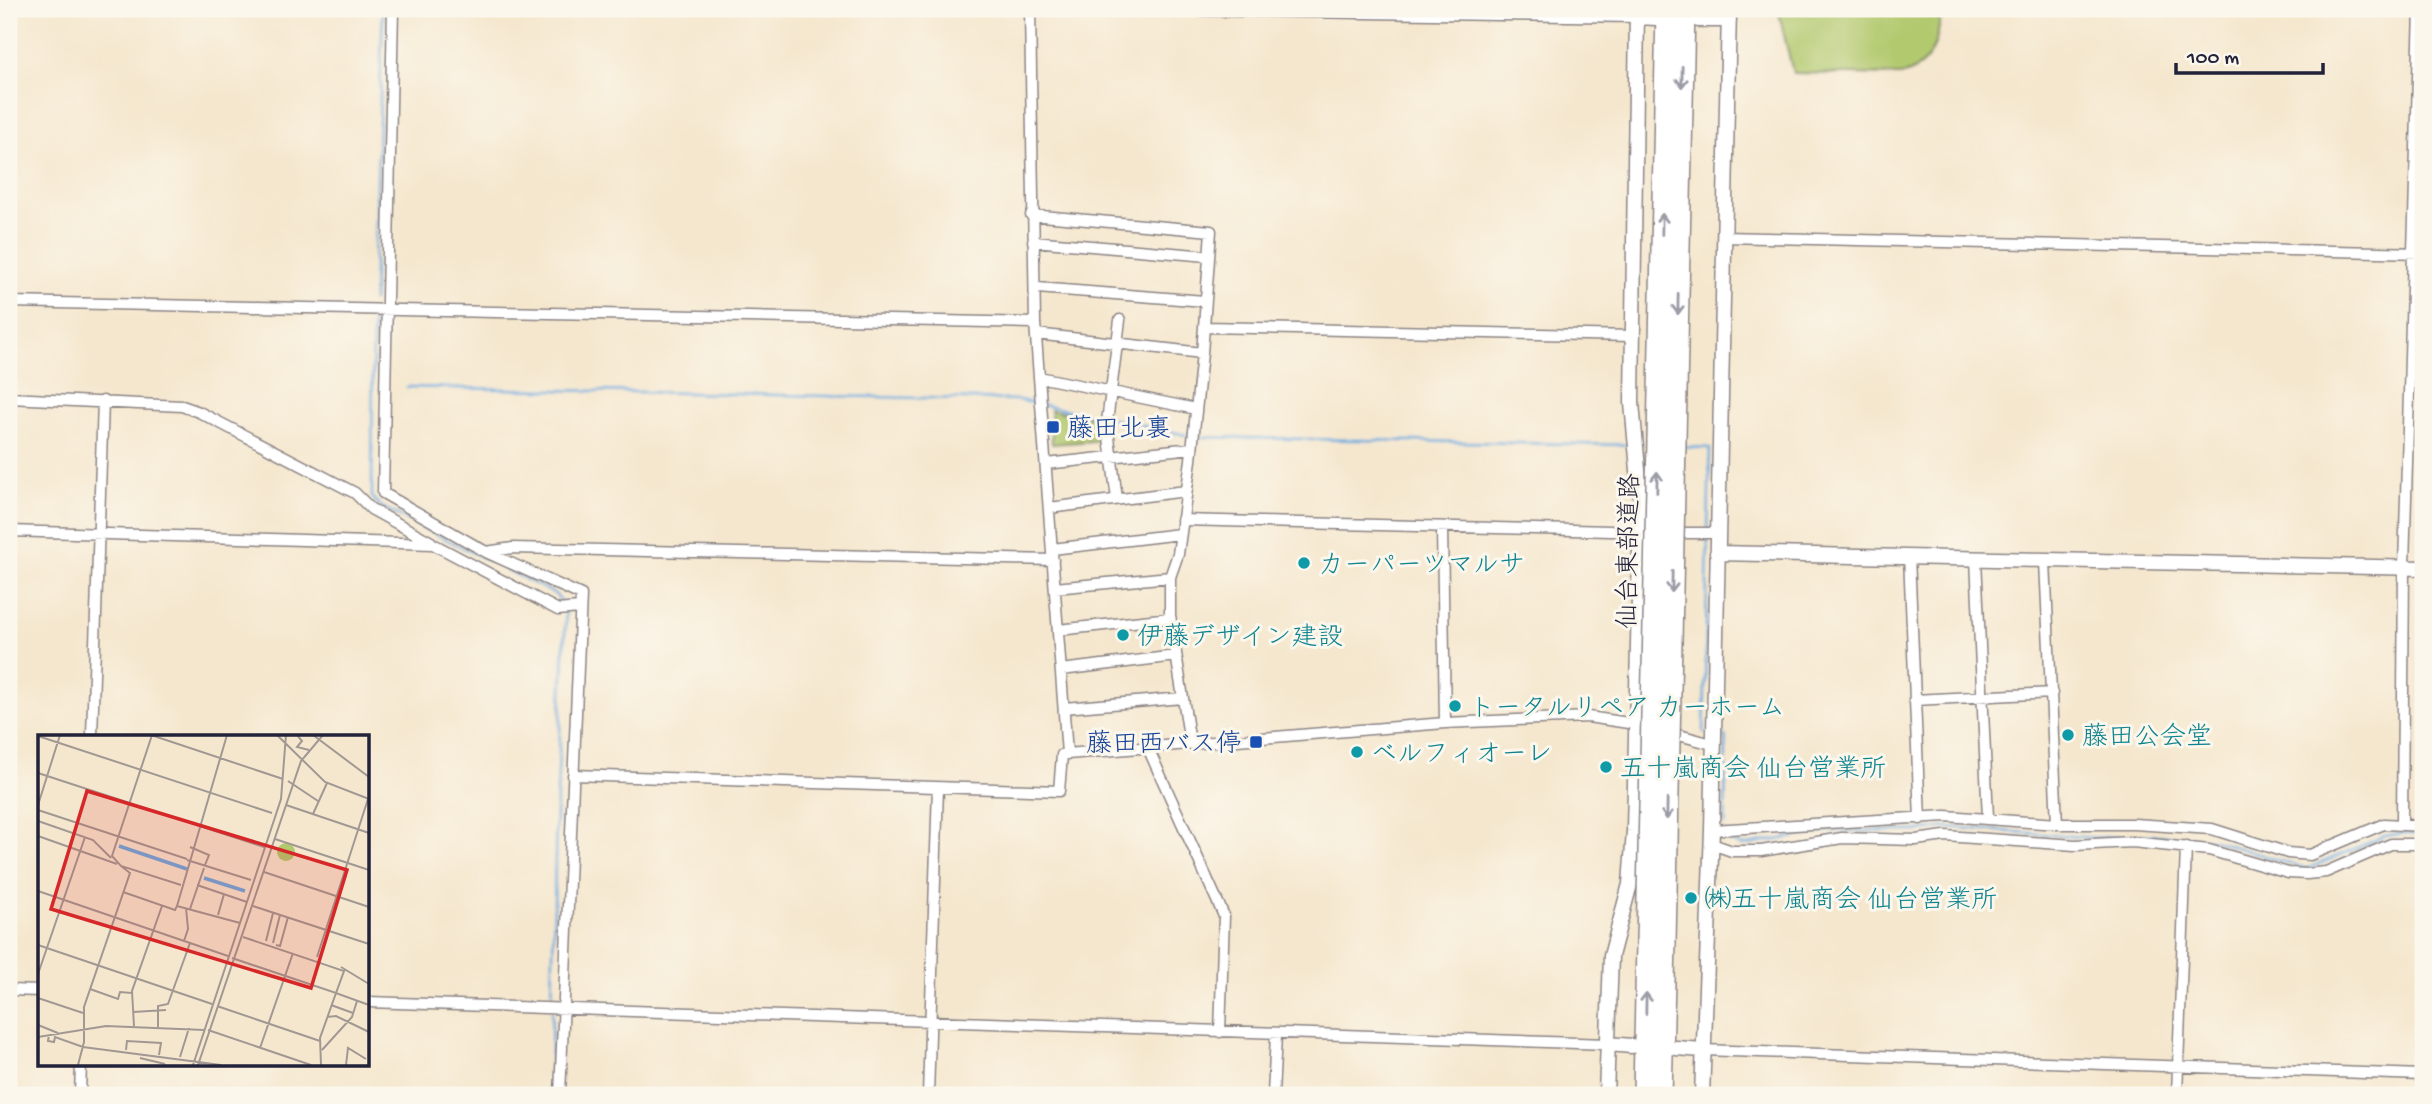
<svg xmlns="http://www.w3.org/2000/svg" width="2432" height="1104" viewBox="0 0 2432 1104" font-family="'Gochi Hand','Klee One',sans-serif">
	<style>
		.green { fill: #b2c96e; stroke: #6a7654; stroke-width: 2 }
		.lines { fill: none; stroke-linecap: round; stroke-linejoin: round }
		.stream { stroke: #6daadf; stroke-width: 2.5 }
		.minor-casing { stroke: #8c8484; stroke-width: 13 }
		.tertiary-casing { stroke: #8c8484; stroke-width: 17 }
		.motorway-casing { stroke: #8c8484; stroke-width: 24 }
		.minor { stroke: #fff; stroke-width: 10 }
		.tertiary { stroke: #fff; stroke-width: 14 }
		.motorway { stroke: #fff; stroke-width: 21 }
		.motorway-bridge-casing { stroke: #8c8484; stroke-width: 24; stroke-linecap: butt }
		.motorway-bridge { stroke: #fff; stroke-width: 21 }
		.oneway { stroke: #9c9ca7 }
		.transit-dot { fill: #1a4fb4; stroke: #fbf7ec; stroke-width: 2.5 }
		.culture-dot { fill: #0f9aa8; stroke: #fbf7ec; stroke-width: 2.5 }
		.labels { text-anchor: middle; stroke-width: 6; stroke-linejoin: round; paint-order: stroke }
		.transit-label { font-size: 26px; fill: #164399; stroke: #fbf7ec; text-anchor: start }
		.street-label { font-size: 26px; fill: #22223b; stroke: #fbf7ec }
		.culture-label { font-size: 26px; fill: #0d838f; stroke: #fbf7ec; text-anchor: start }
		.inset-river { fill: none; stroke: #6daadf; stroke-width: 3.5 }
		.inset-road { fill: none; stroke: #a19893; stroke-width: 2 }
		.view { fill: #d62828; fill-opacity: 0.15; stroke: #d62828; stroke-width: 3.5 }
		.inset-edge { fill: none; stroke: #22223b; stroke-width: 3.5 }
	</style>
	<rect width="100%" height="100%" fill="#fbf7ec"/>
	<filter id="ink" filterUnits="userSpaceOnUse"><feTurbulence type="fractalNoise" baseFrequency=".0143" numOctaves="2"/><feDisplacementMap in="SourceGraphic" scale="14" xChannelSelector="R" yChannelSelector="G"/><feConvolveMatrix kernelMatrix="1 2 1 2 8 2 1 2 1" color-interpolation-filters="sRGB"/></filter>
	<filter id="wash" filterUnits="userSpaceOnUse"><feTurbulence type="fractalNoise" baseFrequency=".00686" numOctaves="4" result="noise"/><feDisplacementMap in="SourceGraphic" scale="28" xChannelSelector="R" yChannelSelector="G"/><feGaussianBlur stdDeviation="1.57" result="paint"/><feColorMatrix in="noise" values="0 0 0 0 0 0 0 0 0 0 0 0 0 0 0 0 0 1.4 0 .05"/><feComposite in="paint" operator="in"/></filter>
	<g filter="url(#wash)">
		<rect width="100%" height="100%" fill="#f5e7ce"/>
		<!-- green -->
		<path class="green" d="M 1778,9 L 1941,9 C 1939,39 1933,67 1901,75 L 1793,73 Z
			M 1051,410 L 1101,419 L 1104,440 L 1052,444 Z"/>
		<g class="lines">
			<!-- stream -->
			<path class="stream" d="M 373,301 L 383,9
				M 373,319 L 372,497 L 380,506 L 555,594 L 566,606
				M 407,387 L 1019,400 L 1037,404
				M 1043,405 L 1105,418
				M 1112,419 L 1191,436
				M 1198,437 L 1632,445
				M 1684,447 L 1710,448 L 1708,531
				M 1704,733 L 1708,537
				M 1719,735 L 1726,736 L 1725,825
				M 1725,831 L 1725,839 L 1742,846 L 1828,831 L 1920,831 L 1947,827 L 2095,838 L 2156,835 L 2213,840 L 2307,869 L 2385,836 L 2403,833 L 2423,836
				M 552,1004 L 556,813 L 566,612
				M 550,1095 L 552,1011"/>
		</g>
	</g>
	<g filter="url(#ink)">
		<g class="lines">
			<!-- minor casing -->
			<g class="minor-casing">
				<path id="minor" d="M 393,9 L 383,493 L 486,552 L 513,548 L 1053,560
					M 1030,9 L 1035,323 L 1067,754 L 1445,723 L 1588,717 L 1642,725
					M 1099,9 L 1637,17
					M 1031,215 L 1211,231 L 1204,327
					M 1723,237 L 2423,253
					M 1033,241 L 1208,256
					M 1037,288 L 1205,301
					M 9,302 L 1035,323
					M 1036,334 L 1202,353 L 1204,327 L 1632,336
					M 1039,377 L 1196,409
					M 9,398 L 182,406 L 199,412 L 355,493 L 371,509 L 431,542
					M 1046,464 L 1192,448
					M 1117,499 L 1107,422 L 1120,320
					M 1049,508 L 1186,491
					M 1182,520 L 1648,532
					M 1442,527 L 1445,723
					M 9,531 L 433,544 L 558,610 L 579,608
					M 1671,533 L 1718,533
					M 1052,549 L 1180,534
					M 486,552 L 581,595 L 560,1095
					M 1909,556 L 1920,819
					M 1976,559 L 1988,818
					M 1055,588 L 1170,577
					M 1058,630 L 1170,618
					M 1061,670 L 1176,656
					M 1914,700 L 2052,693
					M 1064,708 L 1183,698
					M 1668,732 L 1712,744
					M 92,736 L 103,401
					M 1190,743 L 1170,615 L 1170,577 L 1178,554 L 1191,460 L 1202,353
					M 1148,748 L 1224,916 L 1220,1032
					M 573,775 L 1059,791 L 1062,755 L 1067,754
					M 2402,823 L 2404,567 L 2420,9
					M 2057,824 L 2134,824 L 2212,829 L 2288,853 L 2310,855 L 2384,824 L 2423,826
					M 1712,830 L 1946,816 L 2057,824 L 2045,561
					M 1712,844 L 1732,851 L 1761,851 L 1842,838 L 1916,840 L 1945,836 L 2075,845 L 2132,842 L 2209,850 L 2288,873 L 2307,874 L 2326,872 L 2391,844 L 2423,844
					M 9,990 L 40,991
					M 368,1002 L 1608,1044
					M 1703,1050 L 2423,1075
					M 80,1095 L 81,1064
					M 928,1095 L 938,788
					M 1273,1095 L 1276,1035
					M 2177,1095 L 2186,847"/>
			</g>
			<!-- tertiary casing -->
			<g class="tertiary-casing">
				<path id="tertiary" d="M 1637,17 L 1656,18
					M 1698,20 L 1729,20
					M 1717,553 L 2423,568
					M 1608,1044 L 1632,1046
					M 1676,1048 L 1703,1050
					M 1606,1095 L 1611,956 L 1630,884 L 1634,831 L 1641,503 L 1632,403 L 1637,9
					M 1702,1095 L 1712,830 L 1729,9"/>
			</g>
			<!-- motorway casing -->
			<g class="motorway-casing">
				<path id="motorway" d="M 1658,440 L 1667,9
					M 1675,440 L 1684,9
					M 1644,1095 L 1647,943
					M 1661,1095 L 1665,943"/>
			</g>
			<!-- minor -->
			<use href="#minor" class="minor"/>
			<!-- tertiary -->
			<use href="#tertiary" class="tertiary"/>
			<!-- motorway -->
			<use href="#motorway" class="motorway"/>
			<!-- motorway-bridge casing -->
			<g class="motorway-bridge-casing">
				<path id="motorway-bridge" d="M 1647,943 L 1658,440
					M 1665,943 L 1675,440"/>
			</g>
			<!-- motorway-bridge -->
			<use href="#motorway-bridge" class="motorway-bridge"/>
		</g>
		<!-- one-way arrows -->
		<defs><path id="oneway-shaft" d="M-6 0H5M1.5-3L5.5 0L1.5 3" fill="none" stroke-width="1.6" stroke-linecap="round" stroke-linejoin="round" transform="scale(1.75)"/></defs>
		<g class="oneway">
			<use href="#oneway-shaft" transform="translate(1682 77) rotate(91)"/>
			<use href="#oneway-shaft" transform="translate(1662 224) rotate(-89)"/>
			<use href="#oneway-shaft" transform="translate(1678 304) rotate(91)"/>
			<use href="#oneway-shaft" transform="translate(1657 482) rotate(-89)"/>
			<use href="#oneway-shaft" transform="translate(1672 582) rotate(91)"/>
			<use href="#oneway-shaft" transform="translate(1667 809) rotate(91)"/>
			<use href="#oneway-shaft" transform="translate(1646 1003) rotate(-89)"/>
		</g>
	</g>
	<!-- markers -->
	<g class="transit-dot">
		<rect x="1046" y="420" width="14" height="14" rx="3.5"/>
		<rect x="1249" y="735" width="14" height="14" rx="3.5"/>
	</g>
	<g class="culture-dot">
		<circle cx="1304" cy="563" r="7"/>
		<circle cx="1123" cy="635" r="7"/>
		<circle cx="1455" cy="706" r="7"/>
		<circle cx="2068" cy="735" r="7"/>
		<circle cx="1357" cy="752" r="7"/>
		<circle cx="1606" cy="767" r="7"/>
		<circle cx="1691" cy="898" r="7"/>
	</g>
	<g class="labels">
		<!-- transit labels -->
		<g class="transit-label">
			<text x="1067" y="436">藤田北裏</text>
			<text x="1242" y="751" text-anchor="end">藤田西バス停</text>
		</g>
		<!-- street labels -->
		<g class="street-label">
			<text transform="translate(1627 551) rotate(-89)" y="9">仙台東部道路</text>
		</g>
		<!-- culture labels -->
		<g class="culture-label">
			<text x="1318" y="572">カーパーツマルサ</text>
			<text x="1137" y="644">伊藤デザイン建設</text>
			<text x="1469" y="715">トータルリペア カーホーム</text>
			<text x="2082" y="744">藤田公会堂</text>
			<text x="1371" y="761">ベルフィオーレ</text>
			<text x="1620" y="776">五十嵐商会 仙台営業所</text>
			<text x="1705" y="907">㈱五十嵐商会 仙台営業所</text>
		</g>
	</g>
	<!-- overview -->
	<g transform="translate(38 735)">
		<rect width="331" height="331" fill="#f5e7ce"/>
		<path d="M239 117a9 9 0 1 1 18 0a9 9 0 1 1-18 0Z" fill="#b2c96e"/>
		<path class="inset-river" d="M 81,111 L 149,134M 166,143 L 207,156"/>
		<path class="inset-road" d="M 113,0 L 245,44M 114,0 L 74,121 L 83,131 L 143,150M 189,0 L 139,171 L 202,188M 239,0 L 287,47 L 331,64M 259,0 L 264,6 L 259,12 L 271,15M 275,0 L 331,42M 0,1 L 234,78M 0,38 L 226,112M 250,46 L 280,66M 0,70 L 22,0M 248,70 L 331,98M 0,75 L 149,124M 275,79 L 289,48M 0,86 L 55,105 L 73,123M 0,101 L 79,129M 237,104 L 331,135M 152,112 L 171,120 L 167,130M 149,125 L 213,145M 226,137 L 331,172M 159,150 L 209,167M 0,156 L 190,221M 85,157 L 137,175 L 139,171M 215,171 L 331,209M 152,174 L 166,133M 180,180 L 186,159M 146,206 L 150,194 L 148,173M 228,206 L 235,178M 235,208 L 242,180M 0,210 L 174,269M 238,210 L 242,211 L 250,182M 279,222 L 330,64M 194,223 L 298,258 L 306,236 L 205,202M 303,232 L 331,249M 0,239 L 47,102M 52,254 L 80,264 L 82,257 L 94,258M 0,263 L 45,278M 293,270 L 315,278M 179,271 L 282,306M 95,277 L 128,275M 289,282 L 298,281 L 331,297M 0,290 L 20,298M 96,291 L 94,256 L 124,171M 120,292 L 120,271 L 130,269 L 152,208M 170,295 L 273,330M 11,300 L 10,306 L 16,307 L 17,302 L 45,312 L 183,330M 0,302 L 68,291 L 166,295M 222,313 L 255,218M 88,315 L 89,306 L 123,308 L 121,320M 284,315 L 314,282 L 319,266M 142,322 L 151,293M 102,323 L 127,329M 40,330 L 46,307 L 46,272 L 92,138 L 83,131M 155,330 L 243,64 L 248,0M 160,330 L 263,26 L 285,0M 283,330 L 282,303 L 298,258 L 331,270M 308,330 L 310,313 L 328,324"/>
		<path class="view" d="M 49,56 L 309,135 L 273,253 L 13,174 Z"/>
		<rect width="331" height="331" class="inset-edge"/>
	</g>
	<!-- margin -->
	<rect width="2432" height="1104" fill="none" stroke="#fbf7ec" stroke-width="35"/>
	<!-- scale -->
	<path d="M2176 63v10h147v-10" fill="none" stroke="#22223b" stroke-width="3.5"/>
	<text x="2187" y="63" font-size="21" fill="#22223b" stroke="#fbf7ec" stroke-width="5" paint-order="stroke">100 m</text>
</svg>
